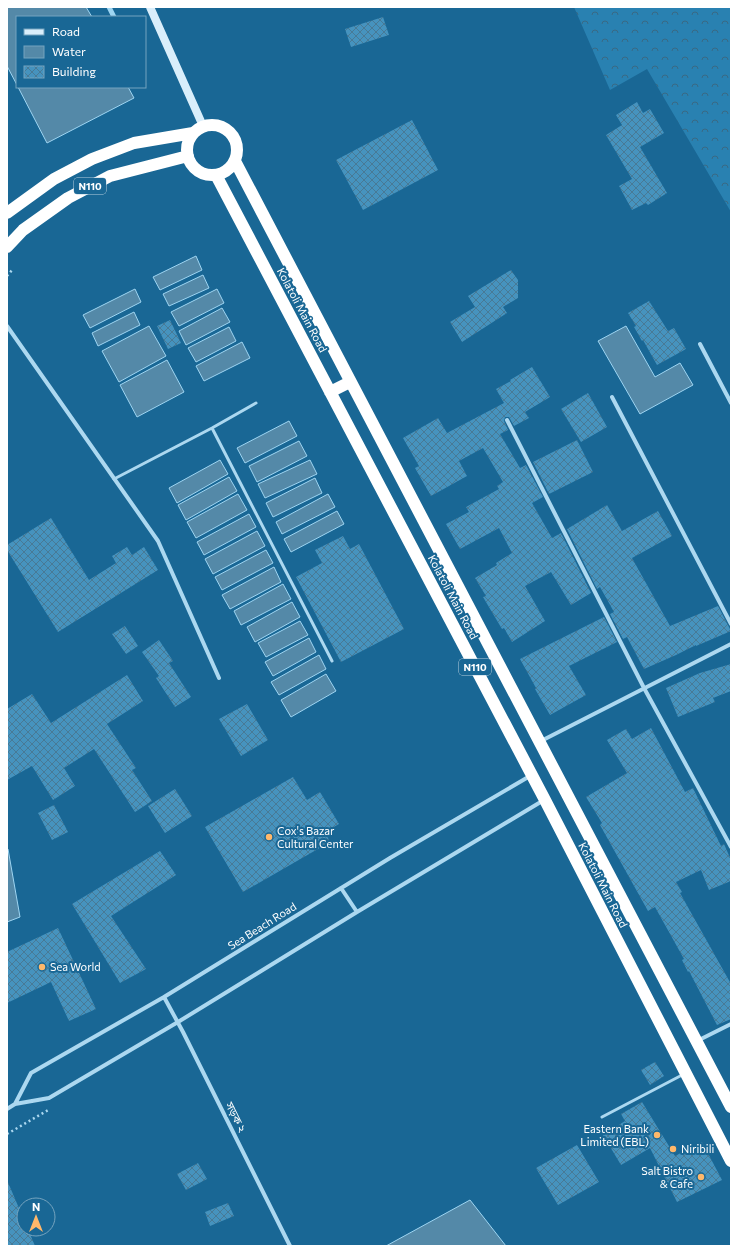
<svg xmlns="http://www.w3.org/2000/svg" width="738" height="1253" viewBox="0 0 738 1253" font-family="Commissioner,'Noto Sans Bengali',sans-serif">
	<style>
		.forest { fill: url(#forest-crowns) }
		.water { fill: #5489a8; stroke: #9ed5f2 }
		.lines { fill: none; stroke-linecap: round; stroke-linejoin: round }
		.stream { stroke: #9ed5f2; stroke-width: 5 }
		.building { fill: url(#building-cross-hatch) }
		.path { stroke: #acd8f0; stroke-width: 2.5; stroke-dasharray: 2 3; stroke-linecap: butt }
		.lane { stroke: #acd8f0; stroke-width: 3 }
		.street { stroke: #acd8f0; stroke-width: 4 }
		.secondary { stroke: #d9eefb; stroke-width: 8 }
		.highway { stroke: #fff; stroke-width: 12 }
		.poi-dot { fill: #ffb86b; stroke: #196795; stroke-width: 1.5 }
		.labels { text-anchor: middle; stroke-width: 4; stroke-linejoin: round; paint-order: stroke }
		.shield { fill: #196795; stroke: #bad1df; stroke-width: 1 }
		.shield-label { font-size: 10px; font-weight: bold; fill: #fff }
		.street-label { font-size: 11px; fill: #fff; stroke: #196795 }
		.poi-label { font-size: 11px; fill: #fff; stroke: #196795; text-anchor: start }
	</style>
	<defs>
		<pattern id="forest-crowns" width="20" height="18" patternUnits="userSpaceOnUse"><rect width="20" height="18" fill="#2981b1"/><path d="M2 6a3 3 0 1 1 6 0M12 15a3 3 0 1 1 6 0" fill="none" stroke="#396984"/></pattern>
		<pattern id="building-cross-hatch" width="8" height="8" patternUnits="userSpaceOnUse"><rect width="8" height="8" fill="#4693be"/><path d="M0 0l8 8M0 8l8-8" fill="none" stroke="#487a96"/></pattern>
	</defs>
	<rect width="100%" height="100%" fill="#196795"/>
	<!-- forest -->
	<path class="forest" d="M 574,7 L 731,7 L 731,212 L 647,69 L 610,90 Z"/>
	<!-- water -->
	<path class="water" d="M 7,7 L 86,7 L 92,17 L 17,17 L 17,85 L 7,66 Z
		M 18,87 L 128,87 L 134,98 L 47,143 Z
		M 196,256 L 202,270 L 160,290 L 153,277 Z
		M 203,275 L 209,288 L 169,306 L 163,294 Z
		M 135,289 L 141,302 L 90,328 L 83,315 Z
		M 217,289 L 224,303 L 179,326 L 171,312 Z
		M 222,308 L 230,322 L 186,345 L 179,331 Z
		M 134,312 L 140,325 L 98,346 L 92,333 Z
		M 149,326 L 166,356 L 119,382 L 102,351 Z
		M 626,326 L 655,377 L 680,363 L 693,385 L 640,414 L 598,341 Z
		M 229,327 L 236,341 L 196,362 L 188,348 Z
		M 242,342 L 250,358 L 204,381 L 196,366 Z
		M 167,360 L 184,392 L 137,417 L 120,385 Z
		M 289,421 L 297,436 L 245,463 L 237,448 Z
		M 299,441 L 307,456 L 257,482 L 249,466 Z
		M 220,460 L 228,474 L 177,503 L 169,488 Z
		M 310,460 L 317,474 L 265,498 L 258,484 Z
		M 229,477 L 237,491 L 186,520 L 178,505 Z
		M 315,478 L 322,493 L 273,517 L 266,503 Z
		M 238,494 L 247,510 L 196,538 L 187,522 Z
		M 328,494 L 335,507 L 282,534 L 276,522 Z
		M 337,511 L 344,524 L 291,552 L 284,539 Z
		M 249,514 L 256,527 L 204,555 L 197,542 Z
		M 257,531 L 265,546 L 213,574 L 205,559 Z
		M 266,550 L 273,563 L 222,590 L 215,577 Z
		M 274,567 L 281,582 L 230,609 L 222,595 Z
		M 283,584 L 291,599 L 241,625 L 234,611 Z
		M 292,602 L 300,617 L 255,642 L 247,627 Z
		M 300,621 L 308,635 L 266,657 L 258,643 Z
		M 309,638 L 316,652 L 273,676 L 265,662 Z
		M 319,655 L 326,669 L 279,695 L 271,682 Z
		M 326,674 L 336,691 L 291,717 L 281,700 Z
		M 8,849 L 20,917 L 7,922 L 7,850 Z
		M 470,1200 L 506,1246 L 386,1246 Z"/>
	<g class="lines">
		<!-- stream -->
		<path class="stream" d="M 109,7 L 114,17"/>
	</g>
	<!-- building -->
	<path class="building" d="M 383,17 L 389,35 L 351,47 L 345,29 Z
		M 637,102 L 643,113 L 650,109 L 664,133 L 640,147 L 667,193 L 648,205 L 646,203 L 632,210 L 619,186 L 632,179 L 606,135 L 622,125 L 616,115 Z
		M 412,120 L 438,170 L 363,210 L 336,160 Z
		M 511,270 L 518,280 L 518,298 L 503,307 L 507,313 L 462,342 L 450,322 L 475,307 L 468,296 Z
		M 649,301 L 668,331 L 674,328 L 686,349 L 657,365 L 643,340 L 642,341 L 634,327 L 636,326 L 628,313 Z
		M 170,320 L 181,343 L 168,349 L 157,326 Z
		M 532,367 L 550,397 L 525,412 L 529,418 L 514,426 L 509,417 L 505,417 L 504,421 L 508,430 L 500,434 L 520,468 L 526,465 L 543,497 L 532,503 L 552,538 L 561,533 L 591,593 L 571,605 L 551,572 L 525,586 L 545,621 L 512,642 L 504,628 L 502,629 L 483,597 L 486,596 L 475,578 L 497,565 L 496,563 L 512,553 L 499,528 L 460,549 L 446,524 L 469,512 L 466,507 L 499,489 L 497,486 L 503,482 L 483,448 L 459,461 L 467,476 L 431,496 L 415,468 L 419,466 L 403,438 L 438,418 L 447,433 L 504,403 L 496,389 L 511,381 L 510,380 Z
		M 588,393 L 607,427 L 581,442 L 561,409 Z
		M 577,440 L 593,472 L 549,494 L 533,462 Z
		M 607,505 L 622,531 L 658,511 L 672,536 L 632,558 L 670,626 L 718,606 L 731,631 L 696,646 L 696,645 L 676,655 L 644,669 L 627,637 L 623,639 L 610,614 L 614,612 L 600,587 L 597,589 L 567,529 Z
		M 51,518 L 89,580 L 116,563 L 112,556 L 127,547 L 132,555 L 144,547 L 158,570 L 58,632 L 7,550 L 7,545 Z
		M 343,536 L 350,549 L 359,544 L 404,629 L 341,662 L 296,577 L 322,563 L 315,550 Z
		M 604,617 L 617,642 L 569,666 L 586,695 L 550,715 L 535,689 L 536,688 L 520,659 Z
		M 125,626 L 138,646 L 126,654 L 112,634 Z
		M 159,640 L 173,661 L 169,663 L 191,697 L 175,707 L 156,678 L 159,676 L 142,652 Z
		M 731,664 L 731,691 L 713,698 L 715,702 L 678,717 L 666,688 L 700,673 Z
		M 127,675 L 143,701 L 107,724 L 136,768 L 132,770 L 152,801 L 135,812 L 94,749 L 64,768 L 75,786 L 53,800 L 32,766 L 7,780 L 7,709 L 32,694 L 51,723 Z
		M 247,704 L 268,740 L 241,756 L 219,719 Z
		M 651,728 L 685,792 L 693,788 L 721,846 L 724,844 L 731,860 L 731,881 L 709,890 L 701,870 L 676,882 L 682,892 L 680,893 L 731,984 L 731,1019 L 717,1025 L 689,971 L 688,972 L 682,960 L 684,959 L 655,907 L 648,911 L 600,825 L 602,823 L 586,797 L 627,773 L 607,740 L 626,729 L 632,739 Z
		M 293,777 L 307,800 L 320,792 L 339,824 L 325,832 L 330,842 L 243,892 L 205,827 Z
		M 175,789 L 192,816 L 165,833 L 148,806 Z
		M 54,805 L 68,832 L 52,840 L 38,813 Z
		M 160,851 L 176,875 L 111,916 L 146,969 L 120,983 L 72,904 Z
		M 58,928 L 96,1009 L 69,1021 L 51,982 L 7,1003 L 7,952 Z
		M 655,1062 L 664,1076 L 650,1085 L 641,1070 Z
		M 642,1102 L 675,1156 L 702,1142 L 722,1180 L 677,1202 L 650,1148 L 621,1165 L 603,1135 L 625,1121 L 621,1114 Z
		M 577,1145 L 599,1182 L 558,1205 L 536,1168 Z
		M 198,1163 L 207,1179 L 186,1190 L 177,1174 Z
		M 7,1180 L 24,1220 L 24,1229 L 28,1229 L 35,1246 L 7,1246 Z
		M 228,1203 L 234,1216 L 210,1226 L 205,1212 Z"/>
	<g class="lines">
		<!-- path -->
		<path class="path" d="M 7,276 L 13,269
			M 7,1134 L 50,1109"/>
		<!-- lane -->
		<path class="lane" d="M 212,428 L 332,661
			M 114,479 L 212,428 L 256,403
			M 602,1117 L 684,1074"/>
		<!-- street -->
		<path class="street" d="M 7,326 L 158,541 L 219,678
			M 700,344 L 731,403
			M 612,397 L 731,624
			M 507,420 L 644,688 L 731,847
			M 541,741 L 731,644
			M 341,888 L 357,912
			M 164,997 L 183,1032 L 290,1246
			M 697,1041 L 731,1024
			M 15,1104 L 31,1073 L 164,997 L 390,858 L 530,776
			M 7,1109 L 15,1104 L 49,1098 L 178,1022 L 357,912 L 544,800"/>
		<!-- secondary -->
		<path class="secondary" d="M 150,7 L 203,126"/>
		<!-- highway -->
		<path class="highway" d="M187 150a25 25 0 1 1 50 0a25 25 0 1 1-50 0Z
			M 235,161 L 731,1107
			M 216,175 L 545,800 L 731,1161
			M 7,213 L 54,179 L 92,159 L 134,143 L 193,133
			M 7,247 L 23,230 L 68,198 L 110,176 L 188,156
			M 330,392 L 350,382"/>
	</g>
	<!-- markers -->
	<g class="poi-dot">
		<circle cx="269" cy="837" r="4"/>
		<circle cx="42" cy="967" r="4"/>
		<circle cx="657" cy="1135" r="4"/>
		<circle cx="673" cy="1149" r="4"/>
		<circle cx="701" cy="1177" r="4"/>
	</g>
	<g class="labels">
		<!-- shield labels -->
		<g class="shield">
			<rect x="74" y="178" width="32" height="16" rx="3"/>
			<rect x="459" y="659" width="32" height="16" rx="3"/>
		</g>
		<g class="shield-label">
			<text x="90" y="190">N110</text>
			<text x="475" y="671">N110</text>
		</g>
		<!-- street labels -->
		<g class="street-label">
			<text transform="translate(302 310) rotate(62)" y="4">Kolatoli Main Road</text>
			<text transform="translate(453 597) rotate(62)" y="4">Kolatoli Main Road</text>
			<text transform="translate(603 885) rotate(63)" y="4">Kolatoli Main Road</text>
			<text transform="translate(262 926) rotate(-32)" y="4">Sea Beach Road</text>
			<text transform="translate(236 1117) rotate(63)" y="4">সড়ক ২</text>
		</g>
		<!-- poi labels -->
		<g class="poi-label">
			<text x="277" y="835">Cox's Bazar<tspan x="277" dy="13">Cultural Center</tspan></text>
			<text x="50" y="971">Sea World</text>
			<text x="649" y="1133" text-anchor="end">Eastern Bank<tspan x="649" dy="13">Limited (EBL)</tspan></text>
			<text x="681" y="1153">Niribili</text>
			<text x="693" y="1175" text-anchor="end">Salt Bistro<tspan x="693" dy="13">&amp; Cafe</tspan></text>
		</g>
	</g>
	<!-- border -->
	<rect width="738" height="1253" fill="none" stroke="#ffffff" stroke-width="16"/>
	<!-- legend -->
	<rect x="16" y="16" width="130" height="72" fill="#196795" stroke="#75a4bf"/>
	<rect x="24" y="29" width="20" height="6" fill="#d9eefb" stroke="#75a4bf"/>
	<text x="52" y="36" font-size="12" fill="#ffffff">Road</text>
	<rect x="24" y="46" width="20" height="12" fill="#5489a8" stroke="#75a4bf"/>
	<text x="52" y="56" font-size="12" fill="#ffffff">Water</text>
	<rect x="24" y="66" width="20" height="12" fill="url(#building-cross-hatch)" stroke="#75a4bf"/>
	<text x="52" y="76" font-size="12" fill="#ffffff">Building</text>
	<!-- north arrow -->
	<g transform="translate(36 1217)"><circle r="19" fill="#196795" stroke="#75a4bf"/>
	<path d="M0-3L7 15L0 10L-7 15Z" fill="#ffb86b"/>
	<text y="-6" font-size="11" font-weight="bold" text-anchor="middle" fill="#ffffff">N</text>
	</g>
</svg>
